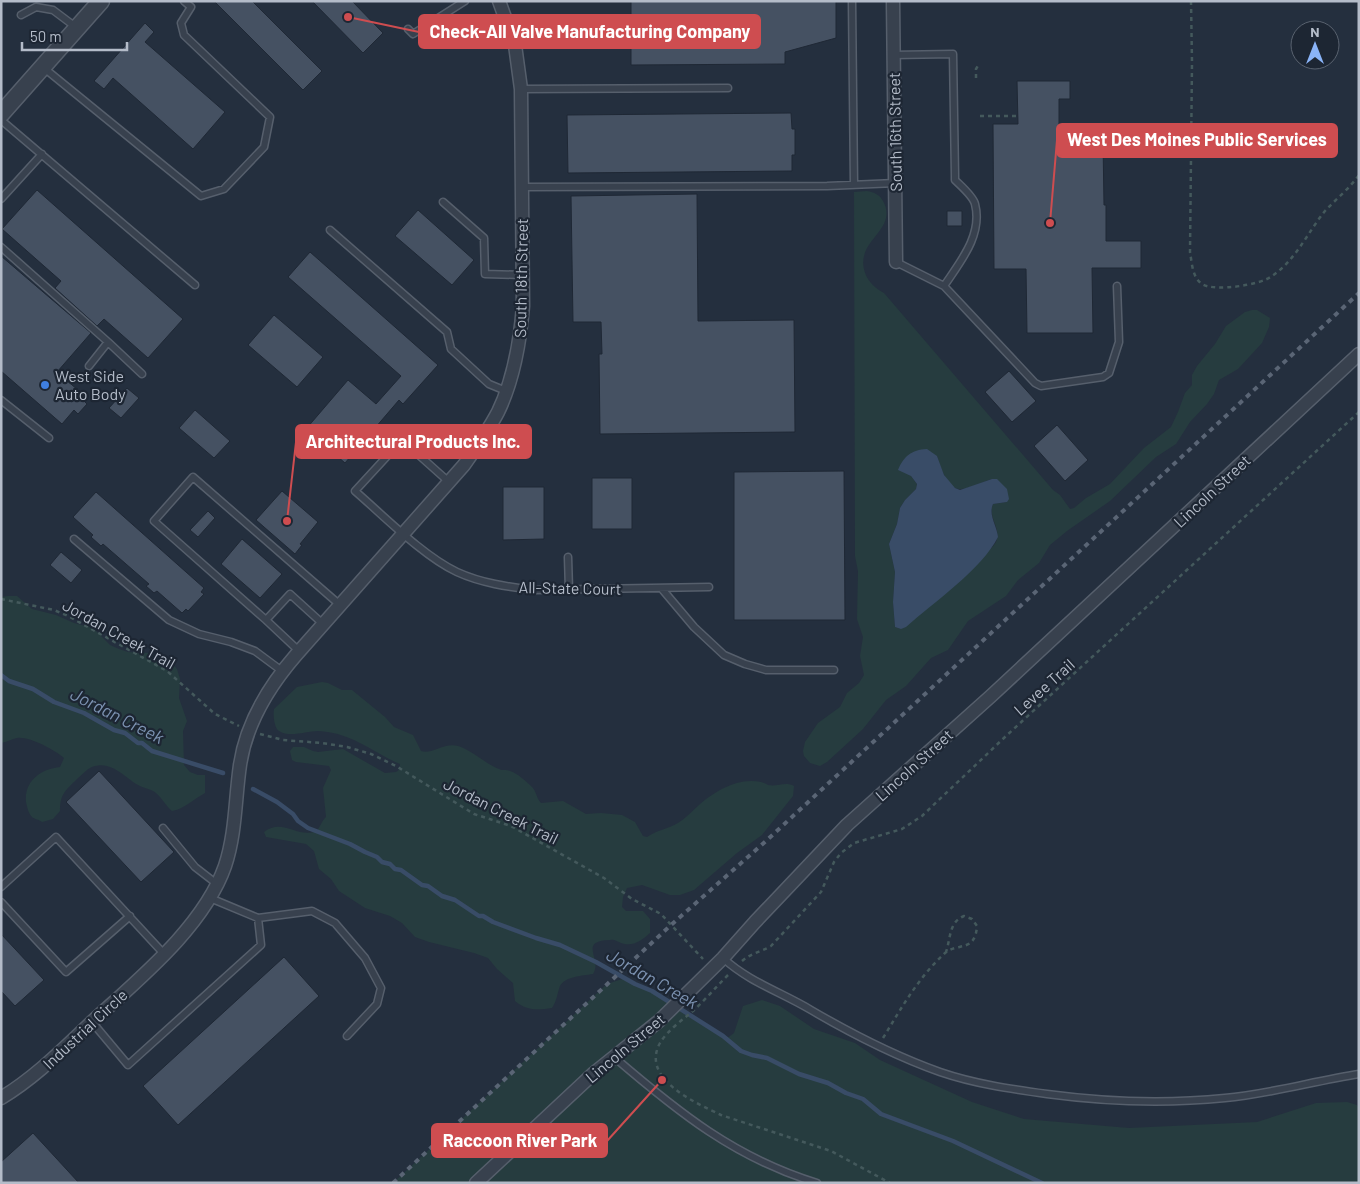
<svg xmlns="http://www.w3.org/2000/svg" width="1360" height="1184" viewBox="0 0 1360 1184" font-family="Barlow,sans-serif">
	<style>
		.green { fill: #263c3f; fill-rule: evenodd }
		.water { fill: #394c67 }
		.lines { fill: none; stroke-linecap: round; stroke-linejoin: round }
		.stream { stroke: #394c67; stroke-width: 4.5 }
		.building { fill: #455162; stroke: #1f2835 }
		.service-casing { stroke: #565f6c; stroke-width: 9 }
		.minor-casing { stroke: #565f6c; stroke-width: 15 }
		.tertiary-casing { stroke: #565f6c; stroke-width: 19 }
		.path { stroke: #44595c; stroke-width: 2.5; stroke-dasharray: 4 4; stroke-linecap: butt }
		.service { stroke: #38414e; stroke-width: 6 }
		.minor { stroke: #38414e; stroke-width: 12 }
		.tertiary { stroke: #38414e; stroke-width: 16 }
		.rail { stroke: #5a6575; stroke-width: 4; stroke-dasharray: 5 5; stroke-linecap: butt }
		.shop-dot { fill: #3f7fe0; stroke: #1d2633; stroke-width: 2 }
		.labels { text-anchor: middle; stroke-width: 4.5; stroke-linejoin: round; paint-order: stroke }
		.street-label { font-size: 16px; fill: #b4bcc9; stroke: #1d2633 }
		.poi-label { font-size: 16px; fill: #b4bcc9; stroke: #1d2633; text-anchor: start }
		.water-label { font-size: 18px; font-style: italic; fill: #7c92b1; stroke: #1d2633 }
		.leader { fill: none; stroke: #ce4d50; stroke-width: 2 }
		.callout-dot { fill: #ce4d50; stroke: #1d2633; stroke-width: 2 }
		.callout { fill: #ce4d50; stroke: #ce4d50; stroke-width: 2 }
		.callout-label { font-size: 18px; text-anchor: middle; font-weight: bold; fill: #fff }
	</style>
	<rect width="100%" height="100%" fill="#242f3e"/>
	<!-- green -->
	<path class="green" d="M 867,191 C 874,192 880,195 883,201 C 895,222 873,235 866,250 C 858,268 868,285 884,293 L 1053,490 L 1060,495 L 1070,509 L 1074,508 L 1086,498 L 1110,484 L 1144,448 L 1171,427 L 1178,412 L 1185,393 L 1192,385 L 1192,375 L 1197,366 L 1215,344 L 1226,326 L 1245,312 L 1252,310 L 1257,310 L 1270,318 L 1269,327 L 1262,343 L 1238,369 L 1219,380 L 1214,394 L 1207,404 L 1190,422 L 1176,444 L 1156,457 L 1110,501 L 1067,531 L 1050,545 L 1039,563 L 1018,580 L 1006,596 L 968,621 L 948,650 L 931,658 L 906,686 L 886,700 L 863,729 L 827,762 L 820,766 L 810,763 L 804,756 L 803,751 L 805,742 L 818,723 L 840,707 L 847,693 L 859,683 L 864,675 L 860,656 L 863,637 L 857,619 L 858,571 L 855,556 L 854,192 ZM 937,456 C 940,466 948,491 961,489 C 971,488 982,482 992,479 L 1007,502 L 993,504 C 987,517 1002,528 996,542 C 994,546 989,550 986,554 C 962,583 930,605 901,629 L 895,627 L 893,602 L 895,572 L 889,544 L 897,524 L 900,508 L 905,500 L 916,489 L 917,484 L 911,476 Z
		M 8,596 L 17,596 L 32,609 L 56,615 L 74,623 L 93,628 L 110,645 L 119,649 L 128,652 L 152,653 L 167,658 L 177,669 L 180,679 L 179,698 L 187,721 L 183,731 L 184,765 L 190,772 L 198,775 L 205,775 L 205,793 C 194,799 184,809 172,811 C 166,806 161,797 157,794 C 152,789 146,789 140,786 C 126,779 113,761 95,766 C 88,767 82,775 77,779 C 65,791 60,794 60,811 L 53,819 L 42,822 C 40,820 34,819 32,817 C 28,813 27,806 26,802 C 24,781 41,769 60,767 L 64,758 C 55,750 29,736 17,738 C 12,739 7,742 1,743 L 1,597 Z
		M 322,682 L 328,683 L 342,690 L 352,690 L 385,717 L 394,727 L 413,735 L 421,751 C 432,755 444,742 458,746 C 473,751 484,763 499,769 C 502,771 506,769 510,771 C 517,773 527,782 532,787 C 537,792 536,798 541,803 L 563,801 L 586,814 L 601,813 L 622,815 L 635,822 L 643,836 L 647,837 C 657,830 668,829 678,823 C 686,818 692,811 699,805 C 715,791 738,777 761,782 C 764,783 766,784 768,785 C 778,787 785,781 794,786 L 793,796 L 762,835 L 737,853 L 694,890 L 680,895 L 670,895 L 642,885 L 627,888 L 623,897 L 622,907 L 626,911 L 643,911 L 650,919 L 650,933 C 641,941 633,947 621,943 C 616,941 614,939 610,940 C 577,941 603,959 593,974 C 582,976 562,976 559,989 C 557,996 556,1002 552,1008 C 537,1010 527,1011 515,1001 L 513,983 L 497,969 L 488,958 L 474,953 L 429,942 L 415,937 L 402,923 L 390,916 L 365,908 L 339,891 L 331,879 L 319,869 L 314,851 L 306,844 L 266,837 L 264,832 C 282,818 296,837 314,832 C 320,830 321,821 326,817 L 323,788 L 331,770 L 329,766 L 296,762 L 292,760 L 290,751 L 293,747 L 304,747 L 313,751 L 318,752 L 343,749 L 385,773 L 396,772 L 400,769 L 400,764 C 378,755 358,738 333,733 C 328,732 323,731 318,731 C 306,731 290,738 279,731 C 274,728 273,715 274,709 L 297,687 Z
		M 625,978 L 652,991 L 726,1039 L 734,1033 L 743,1006 L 762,1000 L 780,1006 L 814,1029 L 855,1043 L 880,1060 L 972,1102 L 1024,1119 L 1129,1128 L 1257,1122 L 1316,1103 L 1347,1102 L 1357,1105 L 1359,1108 L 1359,1183 L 393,1183 L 607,984 Z"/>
	<!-- water -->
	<path class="water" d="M 927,449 L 937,456 L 944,475 L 955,488 L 960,490 L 992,479 L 997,479 L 1007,489 L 1009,499 L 1007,502 L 993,504 C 988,515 997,526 998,537 C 982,569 933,603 906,627 L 901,629 L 895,627 L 893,602 L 895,572 L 889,544 L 897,524 L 900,508 L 905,500 L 916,489 L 917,484 L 911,476 L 898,470 C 904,456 911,450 927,449 Z"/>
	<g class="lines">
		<!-- stream -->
		<path class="stream" d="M 1,675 L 9,681 L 33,689 L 54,702 L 84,713 L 114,730 L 125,733 L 138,743 L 142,743 L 152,751 L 223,773
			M 253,789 L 277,802 L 293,814 L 298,821 L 308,828 L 350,844 L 365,852 L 377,857 L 382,862 L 390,864 L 395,869 L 401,870 L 422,885 L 428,886 L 442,896 L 455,900 L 479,916 L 483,916 L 493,922 L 536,938 L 560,945 L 596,962 L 635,984 L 652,991 L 723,1036 L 741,1051 L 752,1055 L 767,1058 L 799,1074 L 828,1083 L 846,1093 L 863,1099 L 881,1114 L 953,1141 L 1042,1183"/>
	</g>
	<!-- building -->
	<path class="building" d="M 214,1 L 252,1 L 322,71 L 303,90 Z
		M 312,1 L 352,1 L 383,33 L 363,53 Z
		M 631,1 L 836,1 L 836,38 L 785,52 L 785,64 L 631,65 Z
		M 145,23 L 154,32 L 145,42 L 225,112 L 193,149 L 113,78 L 104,89 L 94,81 Z
		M 1017,81 L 1070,81 L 1070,99 L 1059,99 L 1059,134 L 1073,134 L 1073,139 L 1091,138 L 1091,141 L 1103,141 L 1104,205 L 1106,205 L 1106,241 L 1141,241 L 1141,268 L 1092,268 L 1093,333 L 1027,333 L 1026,269 L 994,269 L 993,124 L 1018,124 Z
		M 791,113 L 792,129 L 795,129 L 795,155 L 792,155 L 792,171 L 568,173 L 567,115 Z
		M 37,190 L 183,319 L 148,358 L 104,319 L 97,326 L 55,288 L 61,281 L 2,229 Z
		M 697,194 L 698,321 L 794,320 L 795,432 L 600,434 L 599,354 L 602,354 L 601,322 L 573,322 L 571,196 Z
		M 418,210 L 474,260 L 452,285 L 395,236 Z
		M 947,211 L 962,211 L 962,226 L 947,226 Z
		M 310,252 L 438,365 L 403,404 L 399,400 L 345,463 L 306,429 L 348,380 L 376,404 L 401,376 L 288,277 Z
		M 1,256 L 91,333 L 57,372 L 86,397 L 83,400 L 87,404 L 78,414 L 74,410 L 62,424 L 1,371 Z
		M 274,315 L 323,357 L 297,387 L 248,345 Z
		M 1009,371 L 1036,401 L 1012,422 L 985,392 Z
		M 127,388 L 139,398 L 121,418 L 109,408 Z
		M 195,410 L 230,441 L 214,458 L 179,428 Z
		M 1057,425 L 1088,460 L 1065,481 L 1034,446 Z
		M 844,471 L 845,620 L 734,620 L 734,472 Z
		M 592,478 L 632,478 L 632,529 L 592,529 Z
		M 503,487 L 544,487 L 544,539 L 503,540 Z
		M 282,491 L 318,522 L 300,544 L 302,545 L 295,554 L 256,520 Z
		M 96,492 L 204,588 L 201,592 L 204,594 L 188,611 L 186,609 L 182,613 L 157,591 L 154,593 L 146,586 L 149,584 L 103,544 L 101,546 L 91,537 L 93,535 L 73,517 Z
		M 208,511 L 215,518 L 198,537 L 190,530 Z
		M 242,539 L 282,574 L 260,598 L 221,564 Z
		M 61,552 L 82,570 L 71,583 L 50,565 Z
		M 99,771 L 174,852 L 141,882 L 66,802 Z
		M 1,934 L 44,980 L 15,1006 L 1,991 Z
		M 284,957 L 319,996 L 178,1125 L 143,1086 Z
		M 33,1133 L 79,1183 L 1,1183 L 1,1162 Z"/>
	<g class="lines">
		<!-- service casing -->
		<g class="service-casing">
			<path id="service" d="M 852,1 L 854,185
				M 21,15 L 36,7 L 53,10 L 77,28
				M 408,29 L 413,34 L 465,1
				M 893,55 L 953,54 L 955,176 L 955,180 C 961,186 973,196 975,204 C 983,235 960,262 944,286
				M 44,68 L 201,196 L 224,189 L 264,147 L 270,117 L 184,35 L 181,23 L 191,7 L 184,1
				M 521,89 L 728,88
				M 1,120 L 195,285
				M 522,187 L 827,186 L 896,183
				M 1,199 L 42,154
				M 443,202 L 484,238 L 485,274 L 523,275
				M 330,230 L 447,332 L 451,349 L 489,384 L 506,391
				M 1,247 L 108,342 L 89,366
				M 896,262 L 944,286 L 1035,383 L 1041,386 L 1103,377 L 1109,373 L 1119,342 L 1117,286
				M 108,342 L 142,374
				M 1,400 L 49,438
				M 449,482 L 402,440 L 355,491 C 384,516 423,556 457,572 C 481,583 508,587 535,590 L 709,587
				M 74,539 L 169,620 L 199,634 L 231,642 L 255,651 L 282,671
				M 568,557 L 569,590
				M 662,589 L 694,627 L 724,655 L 745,664 L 766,670 L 834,670
				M 266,620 L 154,521 L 193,477 L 340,605
				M 299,651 L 266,620 L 290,594 L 323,624
				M 163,828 L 195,867 L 217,884
				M 1,887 L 56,837 L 165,955
				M 210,898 L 258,918 L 312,911 L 335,923 L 365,958 L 381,988 L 377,1004 L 347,1036
				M 1,902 L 66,972 L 130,916
				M 723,958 C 749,982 781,992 811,1010 C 852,1034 895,1056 940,1072 C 975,1084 1011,1089 1047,1094 C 1107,1102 1165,1104 1225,1098 C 1270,1094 1314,1081 1359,1074
				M 92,1022 L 128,1065 L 261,945 L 258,918
				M 614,1057 C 678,1112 735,1158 817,1183"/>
		</g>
		<!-- minor casing -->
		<g class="minor-casing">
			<path id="minor" d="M 893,1 L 896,262
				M 1,1098 C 36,1077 64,1048 94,1020 C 140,978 204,926 225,866 C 236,833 235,799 240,765 C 246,724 270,685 296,655 L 464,465 C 476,448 488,431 498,412 C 514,379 520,343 523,306 L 521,89 L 515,45 L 499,1
				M 476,1183 L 594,1073 L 659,1021 L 723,958 L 755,922 L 847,825 L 991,696 L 1359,354"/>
		</g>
		<!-- tertiary casing -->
		<g class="tertiary-casing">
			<path id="tertiary" d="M 1,114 L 101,1"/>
		</g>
		<!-- path -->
		<path class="path" d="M 1191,1 L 1192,63 L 1190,252 C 1192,263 1192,277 1202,284 C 1214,292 1261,285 1272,276 C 1295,261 1308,232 1325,211 C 1336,199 1350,188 1359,175
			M 976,78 L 976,69 L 979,64
			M 980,116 L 1017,116
			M 1059,129 L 1076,129
			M 1089,129 L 1114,129
			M 1,599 L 54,610 L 68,616 L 167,671 L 215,714 L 239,726
			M 260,734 L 283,740 L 322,743 L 347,747 L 371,754 L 396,766 L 474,814 L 511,826 L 604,878 L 632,899 L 661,914 L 703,959
			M 742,961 C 751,953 761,952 771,946 L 821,892 L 834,862 L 841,853 L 854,843 L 902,829 L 922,816 L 1006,736 L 1359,412
			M 728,975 C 716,987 705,1000 693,1011 C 682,1020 667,1031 660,1043 C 640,1079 696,1103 721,1115 L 831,1151 L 890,1183
			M 883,1038 C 902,1007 918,978 945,953 C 958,942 975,953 977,926 L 972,919 L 964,916 C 949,922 951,937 946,952"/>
		<!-- service -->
		<use href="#service" class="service"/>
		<!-- minor -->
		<use href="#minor" class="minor"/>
		<!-- tertiary -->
		<use href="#tertiary" class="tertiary"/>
		<!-- rail -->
		<path class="rail" d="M 393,1183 L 671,925 L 766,841 L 1359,293"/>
	</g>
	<!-- markers -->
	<circle class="shop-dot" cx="45" cy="385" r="5"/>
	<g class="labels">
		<!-- street labels -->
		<g class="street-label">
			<text transform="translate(895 132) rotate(-91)" y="6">South 16th Street</text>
			<text transform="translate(521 278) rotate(-89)" y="6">South 18th Street</text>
			<text transform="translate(1212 491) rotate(-43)" y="6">Lincoln Street</text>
			<text transform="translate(570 588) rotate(1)" y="6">All-State Court</text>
			<text transform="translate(119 634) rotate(29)" y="6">Jordan Creek Trail</text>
			<text transform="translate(1044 687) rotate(-42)" y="6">Levee Trail</text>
			<text transform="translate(914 765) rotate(-42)" y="6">Lincoln Street</text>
			<text transform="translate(501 811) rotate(27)" y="6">Jordan Creek Trail</text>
			<text transform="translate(85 1029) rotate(-43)" y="6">Industrial Circle</text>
			<text transform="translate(625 1048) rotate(-40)" y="6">Lincoln Street</text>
		</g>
		<!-- poi labels -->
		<g class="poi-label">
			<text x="55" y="382">West Side<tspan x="55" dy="18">Auto Body</tspan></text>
		</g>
		<!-- water labels -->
		<g class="water-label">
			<text transform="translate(117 716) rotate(27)" y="6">Jordan Creek</text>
			<text transform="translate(652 979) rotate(30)" y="6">Jordan Creek</text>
		</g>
	</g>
	<!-- callouts -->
	<path class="leader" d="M348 17L419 32M1050 223L1057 140M287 521L296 442M662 1080L607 1141"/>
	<g class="callout-dot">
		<circle cx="348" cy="17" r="5"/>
		<circle cx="1050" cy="223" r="5"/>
		<circle cx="287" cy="521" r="5"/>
		<circle cx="662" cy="1080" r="5"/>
	</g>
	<g class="callout">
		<rect x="419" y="15" width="341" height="33" rx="5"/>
		<rect x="1057" y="124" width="280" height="33" rx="5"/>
		<rect x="296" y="425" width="235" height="33" rx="5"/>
		<rect x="432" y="1124" width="175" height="33" rx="5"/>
	</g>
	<g class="callout-label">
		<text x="590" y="38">Check-All Valve Manufacturing Company</text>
		<text x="1197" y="146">West Des Moines Public Services</text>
		<text x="413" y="448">Architectural Products Inc.</text>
		<text x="520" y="1147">Raccoon River Park</text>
	</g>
	<!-- border -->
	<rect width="1360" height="1184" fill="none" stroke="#b4bcc9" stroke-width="5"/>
	<!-- north arrow -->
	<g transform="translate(1315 45)"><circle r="24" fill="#1d2633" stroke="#59626f"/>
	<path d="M0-4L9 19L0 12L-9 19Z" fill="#8ab4f8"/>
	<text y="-8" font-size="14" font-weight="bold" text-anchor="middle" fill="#b4bcc9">N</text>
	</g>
	<!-- scale -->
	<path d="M22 42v8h105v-8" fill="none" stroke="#b4bcc9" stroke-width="2.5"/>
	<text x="30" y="42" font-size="15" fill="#b4bcc9" stroke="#1d2633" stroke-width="4" paint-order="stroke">50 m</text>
</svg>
